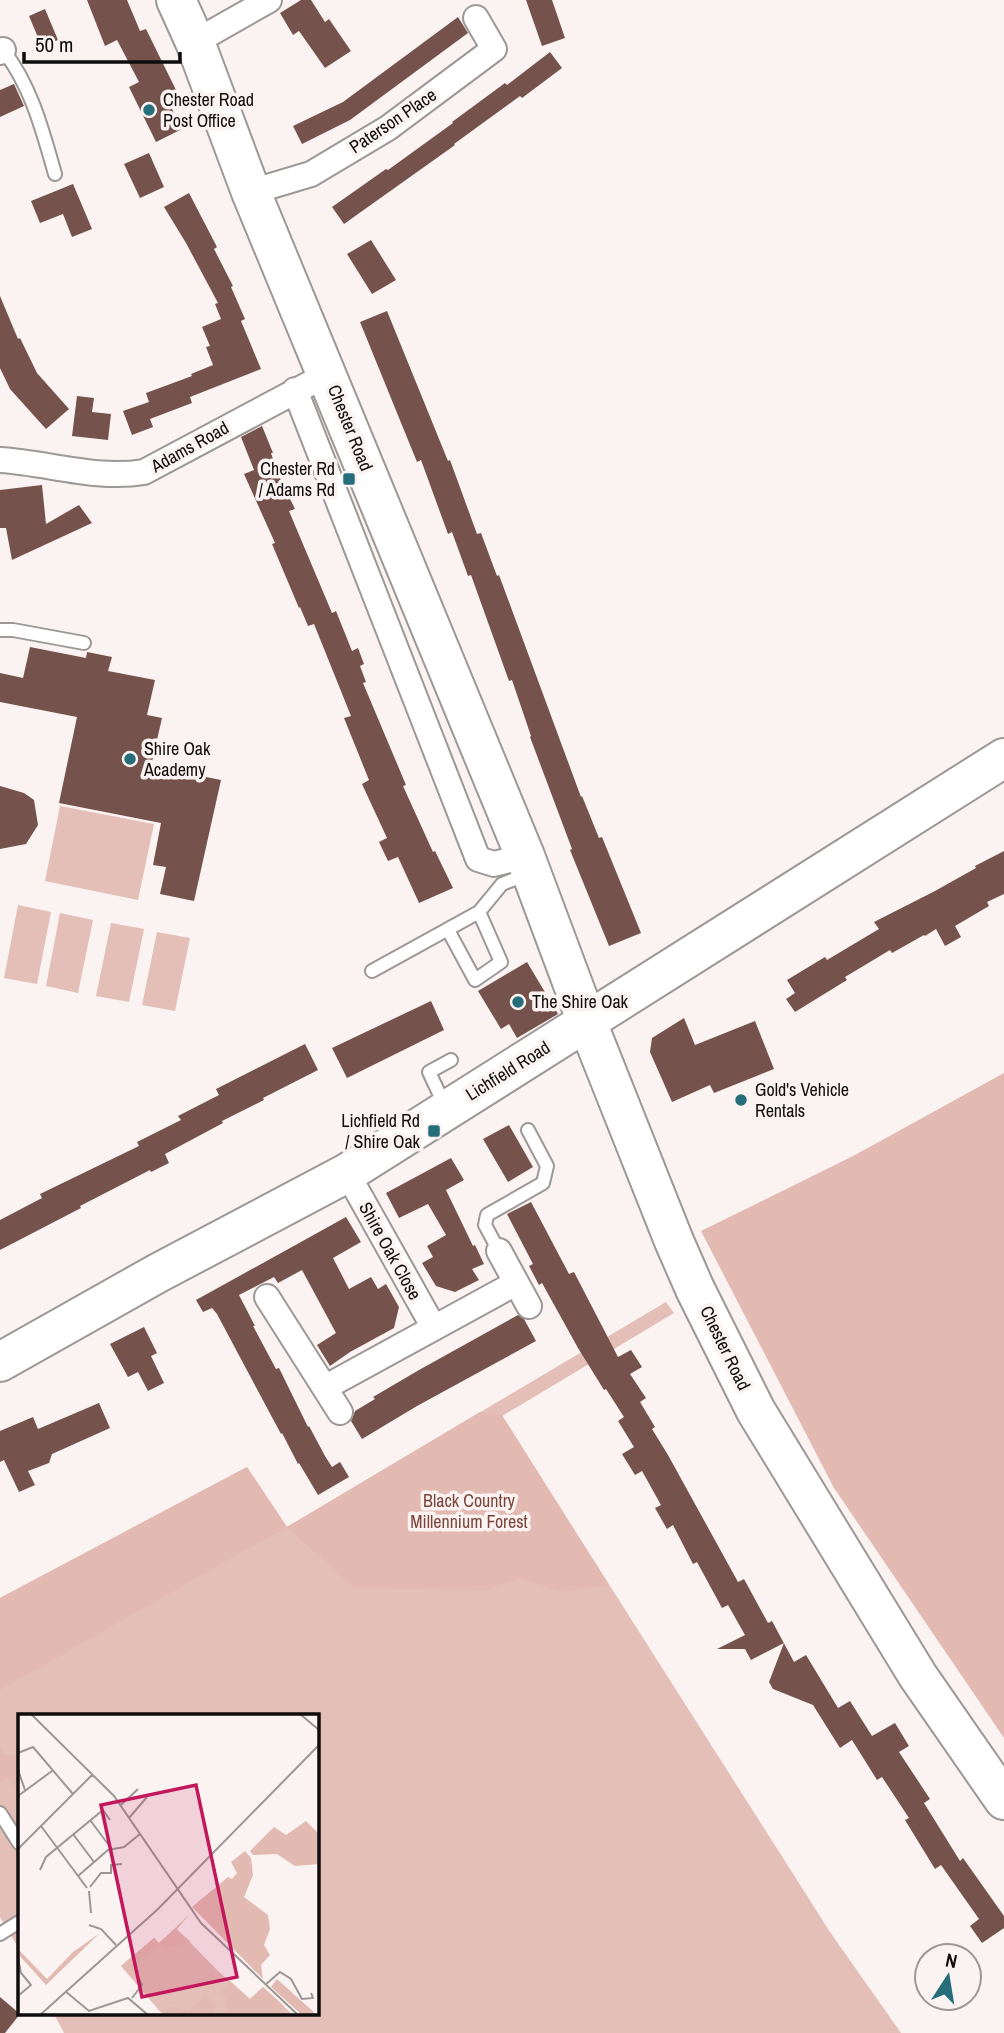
<svg xmlns="http://www.w3.org/2000/svg" width="1004" height="2033" viewBox="0 0 1004 2033" font-family="'Archivo Narrow',sans-serif">
	<style>
		.green { fill: #e4bfb7 }
		.forest { fill: #e3bab2 }
		.building { fill: #75524b }
		.lines { fill: none; stroke-linecap: round; stroke-linejoin: round }
		.service-casing { stroke: #9d9796; stroke-width: 16 }
		.minor-casing { stroke: #9d9796; stroke-width: 28 }
		.trunk-casing { stroke: #9d9796; stroke-width: 42 }
		.service { stroke: #fff; stroke-width: 12 }
		.minor { stroke: #fff; stroke-width: 24 }
		.trunk { stroke: #fff; stroke-width: 38 }
		.poi-dot { fill: #266e7a; stroke: #faf3f1; stroke-width: 2.5 }
		.labels { text-anchor: middle; stroke-width: 7; stroke-linejoin: round; paint-order: stroke }
		.poi-label { font-size: 18px; fill: #0e0c0c; stroke: #faf3f1; text-anchor: start }
		.street-label { font-size: 18px; fill: #0e0c0c; stroke: #faf3f1 }
		.park-label { font-size: 18px; fill: #7c453b; stroke: #faf3f1 }
		.inset-road { fill: none; stroke: #9c9795; stroke-width: 2 }
		.view { fill: #c2185b; fill-opacity: 0.15; stroke: #c2185b; stroke-width: 3.5 }
		.inset-edge { fill: none; stroke: #0e0c0c; stroke-width: 3.5 }
	</style>
	<rect width="100%" height="100%" fill="#faf3f1"/>
	<!-- green -->
	<path class="green" d="M 60,806 L 154,824 L 138,900 L 45,881 Z
		M 18,905 L 51,912 L 37,984 L 4,978 Z
		M 60,913 L 93,920 L 78,993 L 46,986 Z
		M 111,923 L 144,929 L 129,1002 L 96,996 Z
		M 157,932 L 190,938 L 175,1011 L 142,1005 Z
		M 666,1302 L 674,1313 L 502,1416 L 830,1932 L 901,2033 L 64,2033 L 54,2014 L 317,2014 L 317,1716 L 19,1716 L 19,1949 L 0,1917 L 0,1598 L 247,1467 L 287,1527 Z"/>
	<!-- forest -->
	<path class="forest" d="M 1004,1073 L 1004,1738 L 834,1488 L 701,1231 L 855,1155 Z
		M 480,1412 L 502,1415 L 609,1585 L 560,1592 L 522,1578 L 487,1590 L 354,1588 L 287,1527 L 0,1690 L 0,1598 L 247,1467 L 287,1527 Z
		M 0,1743 L 3,1753 L 19,1757 L 19,1792 L 9,1777 L 0,1783 Z"/>
	<!-- building -->
	<path class="building" d="M 87,0 L 127,0 L 140,31 L 146,29 L 176,90 L 165,95 L 182,129 L 156,142 L 129,87 L 139,82 L 117,40 L 105,46 Z
		M 301,0 L 311,0 L 325,22 L 329,19 L 351,51 L 325,68 L 299,31 L 293,35 L 280,13 Z
		M 526,0 L 552,0 L 565,38 L 542,46 Z
		M 45,9 L 58,40 L 42,47 L 29,16 Z
		M 458,17 L 468,33 L 350,120 L 302,144 L 293,126 L 343,102 Z
		M 550,52 L 562,68 L 522,98 L 520,96 L 454,144 L 455,145 L 344,224 L 332,207 L 386,169 L 388,170 L 453,123 L 452,122 L 505,83 L 507,85 Z
		M 14,84 L 24,106 L 0,117 L 0,90 Z
		M 149,153 L 164,187 L 140,198 L 124,164 Z
		M 73,184 L 92,229 L 72,237 L 63,214 L 40,223 L 31,201 Z
		M 189,193 L 217,247 L 214,249 L 233,286 L 231,287 L 245,319 L 241,321 L 261,369 L 190,397 L 192,403 L 150,419 L 153,427 L 132,435 L 123,411 L 149,402 L 146,393 L 192,376 L 191,374 L 213,365 L 206,347 L 210,346 L 202,327 L 221,319 L 215,304 L 218,303 L 186,243 L 164,207 Z
		M 371,240 L 396,280 L 372,294 L 347,254 Z
		M 0,296 L 18,339 L 20,338 L 37,373 L 69,409 L 46,429 L 10,389 L 0,368 Z
		M 387,311 L 448,461 L 450,460 L 477,534 L 481,533 L 497,576 L 499,575 L 581,797 L 582,796 L 599,838 L 602,837 L 641,933 L 609,946 L 570,850 L 572,849 L 530,737 L 531,736 L 512,680 L 509,681 L 471,575 L 468,576 L 452,532 L 448,534 L 421,460 L 417,462 L 360,322 Z
		M 77,396 L 94,398 L 92,412 L 111,414 L 108,440 L 72,436 Z
		M 262,426 L 273,453 L 271,453 L 278,474 L 295,509 L 289,511 L 332,613 L 336,611 L 352,651 L 358,648 L 364,664 L 360,666 L 366,682 L 363,683 L 406,785 L 403,786 L 433,852 L 435,851 L 453,888 L 419,903 L 398,857 L 388,861 L 379,842 L 387,838 L 362,784 L 369,780 L 344,718 L 351,716 L 314,624 L 308,626 L 300,607 L 299,608 L 272,544 L 275,543 L 244,474 L 254,470 L 241,437 Z
		M 42,485 L 46,524 L 79,505 L 92,523 L 12,560 L 6,528 L 0,528 L 0,490 Z
		M 30,647 L 86,658 L 87,652 L 112,657 L 108,671 L 155,680 L 147,715 L 162,718 L 151,766 L 221,780 L 194,901 L 160,894 L 166,867 L 153,865 L 161,823 L 59,803 L 77,717 L 0,702 L 0,673 L 23,678 Z
		M 0,786 L 24,793 L 34,800 L 38,825 L 26,844 L 0,849 Z
		M 1004,851 L 1004,894 L 987,902 L 989,906 L 955,926 L 961,937 L 945,946 L 936,929 L 925,936 L 924,935 L 892,953 L 890,950 L 845,977 L 847,980 L 795,1012 L 786,999 L 795,993 L 787,980 L 825,957 L 827,960 L 879,929 L 874,922 L 935,891 L 976,868 L 975,866 Z
		M 527,962 L 558,1014 L 517,1038 L 509,1024 L 501,1029 L 478,991 Z
		M 431,1001 L 444,1030 L 347,1078 L 332,1048 Z
		M 684,1018 L 695,1045 L 755,1021 L 774,1069 L 714,1093 L 710,1085 L 672,1102 L 650,1052 L 652,1038 Z
		M 305,1044 L 318,1070 L 263,1098 L 264,1100 L 222,1121 L 223,1123 L 165,1154 L 169,1163 L 151,1172 L 150,1170 L 80,1206 L 81,1208 L 0,1250 L 0,1220 L 42,1198 L 40,1194 L 139,1146 L 137,1142 L 181,1120 L 178,1116 L 219,1095 L 216,1089 Z
		M 509,1125 L 533,1167 L 508,1182 L 483,1139 Z
		M 451,1158 L 464,1180 L 446,1190 L 473,1246 L 475,1245 L 484,1264 L 472,1269 L 479,1280 L 455,1292 L 436,1286 L 422,1263 L 433,1257 L 427,1246 L 446,1235 L 428,1204 L 399,1218 L 386,1193 Z
		M 531,1202 L 569,1274 L 574,1272 L 618,1357 L 631,1350 L 642,1367 L 630,1374 L 646,1398 L 640,1402 L 655,1427 L 652,1429 L 668,1455 L 738,1582 L 744,1579 L 768,1623 L 772,1621 L 794,1662 L 806,1655 L 838,1708 L 850,1701 L 872,1736 L 895,1723 L 909,1746 L 899,1752 L 930,1799 L 924,1803 L 960,1861 L 963,1858 L 1004,1916 L 1004,1928 L 982,1943 L 970,1926 L 979,1919 L 941,1865 L 935,1869 L 905,1820 L 909,1818 L 882,1777 L 877,1780 L 852,1740 L 840,1748 L 813,1705 L 773,1689 L 769,1682 L 784,1643 L 751,1660 L 745,1649 L 717,1649 L 745,1635 L 728,1605 L 722,1608 L 697,1562 L 693,1564 L 673,1525 L 667,1529 L 655,1508 L 661,1505 L 642,1471 L 635,1475 L 622,1454 L 634,1447 L 618,1421 L 624,1417 L 606,1389 L 604,1390 L 578,1348 L 542,1283 L 539,1285 L 529,1266 L 533,1264 L 507,1214 Z
		M 346,1217 L 361,1242 L 333,1258 L 349,1289 L 371,1277 L 378,1289 L 386,1284 L 399,1307 L 394,1328 L 350,1352 L 330,1366 L 317,1345 L 336,1333 L 302,1270 L 278,1283 L 274,1277 L 239,1295 L 255,1326 L 253,1326 L 276,1369 L 279,1368 L 308,1427 L 309,1426 L 325,1456 L 332,1467 L 340,1462 L 349,1477 L 318,1495 L 299,1463 L 298,1464 L 282,1433 L 281,1434 L 217,1314 L 212,1308 L 203,1312 L 196,1300 Z
		M 518,1315 L 524,1319 L 536,1341 L 417,1406 L 362,1439 L 351,1421 L 355,1411 L 375,1399 L 373,1397 L 419,1370 Z
		M 144,1327 L 157,1353 L 151,1356 L 164,1383 L 148,1391 L 138,1372 L 128,1377 L 110,1344 Z
		M 99,1403 L 110,1428 L 52,1454 L 49,1463 L 28,1471 L 35,1485 L 19,1492 L 4,1460 L 0,1462 L 0,1431 L 33,1417 L 38,1429 Z
		M 0,1997 L 20,2014 L 5,2033 L 0,2033 Z"/>
	<g class="lines">
		<!-- service casing -->
		<g class="service-casing">
			<path id="service" d="M 3,50 C 31,85 43,132 55,174
				M 0,630 L 13,630 L 84,643
				M 448,930 L 475,980 L 501,962 L 479,912
				M 372,971 L 479,912 L 502,884 L 528,874
				M 445,1106 L 429,1072 L 451,1060
				M 499,1251 L 485,1225 L 487,1215 L 543,1183 L 547,1166 L 528,1130
				M 0,1813 L 19,1843
				M 0,1934 L 19,1922"/>
		</g>
		<!-- minor casing -->
		<g class="minor-casing">
			<path id="minor" d="M 195,42 L 269,0
				M 0,52 L 3,50
				M 251,192 L 311,174 L 388,128 L 494,49 L 476,18
				M 295,390 L 478,859 L 494,864 L 525,856
				M 0,460 C 48,463 97,480 144,472 L 309,384
				M 347,1173 L 434,1328
				M 499,1251 L 529,1306
				M 267,1297 L 340,1412
				M 326,1387 L 516,1283"/>
		</g>
		<!-- trunk casing -->
		<g class="trunk-casing">
			<path id="trunk" d="M 176,0 L 195,42 L 251,192 L 525,856 L 587,1022 L 674,1241 L 695,1289 L 756,1411 L 918,1676 L 1004,1800
				M 0,1362 L 158,1273 L 347,1173 L 1004,758"/>
		</g>
		<!-- service -->
		<use href="#service" class="service"/>
		<!-- minor -->
		<use href="#minor" class="minor"/>
		<!-- trunk -->
		<use href="#trunk" class="trunk"/>
	</g>
	<!-- markers -->
	<g class="poi-dot">
		<circle cx="149" cy="110" r="7"/>
		<rect x="342" y="472" width="14" height="14" rx="3.5"/>
		<circle cx="130" cy="759" r="7"/>
		<circle cx="518" cy="1002" r="7"/>
		<circle cx="741" cy="1100" r="7"/>
		<rect x="427" y="1124" width="14" height="14" rx="3.5"/>
	</g>
	<g class="labels">
		<!-- poi labels -->
		<g class="poi-label">
			<text x="163" y="106">Chester Road<tspan x="163" dy="21">Post Office</tspan></text>
			<text x="335" y="475" text-anchor="end">Chester Rd<tspan x="335" dy="21">/ Adams Rd</tspan></text>
			<text x="144" y="755">Shire Oak<tspan x="144" dy="21">Academy</tspan></text>
			<text x="532" y="1008">The Shire Oak</text>
			<text x="755" y="1096">Gold's Vehicle<tspan x="755" dy="21">Rentals</tspan></text>
			<text x="420" y="1127" text-anchor="end">Lichfield Rd<tspan x="420" dy="21">/ Shire Oak</tspan></text>
		</g>
		<!-- street labels -->
		<g class="street-label">
			<text transform="translate(393 121) rotate(-34)" y="6">Paterson Place</text>
			<text transform="translate(350 428) rotate(68)" y="6">Chester Road</text>
			<text transform="translate(190 447) rotate(-29)" y="6">Adams Road</text>
			<text transform="translate(508 1071) rotate(-32)" y="6">Lichfield Road</text>
			<text transform="translate(390 1251) rotate(61)" y="6">Shire Oak Close</text>
			<text transform="translate(725 1348) rotate(64)" y="6">Chester Road</text>
		</g>
		<!-- park labels -->
		<g class="park-label">
			<text x="469" y="1507">Black Country<tspan x="469" dy="21">Millennium Forest</tspan></text>
		</g>
	</g>
	<!-- overview -->
	<g transform="translate(18 1714)">
		<rect width="301" height="301" fill="#faf3f1"/>
		<path d="M 172,200 L 159,215 L 200,257 L 232,285 L 245,273 L 275,301 L 145,301 L 103,252 L 136,224 L 141,229 Z" fill="#e4bfb7"/>
		<path d="M 288,107 L 301,120 L 301,150 L 277,152 L 259,140 L 235,141 L 232,137 L 256,113 L 268,121 ZM 227,137 L 233,144 L 235,161 L 226,183 L 250,201 L 252,215 L 246,231 L 252,241 L 243,251 L 245,265 L 174,193 L 210,163 L 214,165 L 219,159 L 213,148 ZM 157,215 L 173,228 L 149,234 L 141,229 L 116,251 L 125,259 L 120,259 L 116,266 L 103,252 L 136,224 L 141,229 ZM 82,219 L 28,271 L 0,240 L 0,235 L 29,265 L 55,238 ZM 259,265 L 299,301 L 284,301 L 253,273 ZM 212,267 L 232,285 L 245,273 L 266,292 L 258,301 L 208,301 L 209,283 L 201,278 ZM 187,281 L 197,290 L 195,301 L 145,300 L 152,292 L 171,297 Z" fill="#e3bab2"/>
		<path class="inset-road" d="M 13,0 L 96,82 L 183,209 L 280,301M 282,0 L 301,16M 0,39 L 15,33 L 55,80M 0,56 L 7,76M 0,82 L 34,57M 103,91 L 120,75M 111,104 L 129,83M 72,106 L 93,134M 23,112 L 69,174M 55,120 L 76,148M 0,135 L 74,61M 22,156 L 28,143 L 85,96 L 92,106M 60,162 L 90,136 L 106,133 L 122,120M 72,173 L 83,159 L 93,159 L 93,151 L 104,150M 71,177 L 73,199M 71,211 L 83,215 L 98,231M 0,244 L 3,259 L 13,271 L 0,282M 247,271 L 262,258 L 273,265 L 284,285 L 295,284 L 293,279M 47,277 L 71,297 L 110,284 L 130,301M 114,284 L 124,271 L 119,261M 22,301 L 140,195 L 301,31"/>
		<path class="view" d="M 178,71 L 219,263 L 124,283 L 83,91 Z"/>
		<rect width="301" height="301" class="inset-edge"/>
	</g>
	<!-- north arrow -->
	<g transform="translate(948 1977) rotate(12)"><circle r="33" fill="#faf3f1" stroke="#9c9795" stroke-width="2"/>
	<path d="M0-5L12 26L0 18L-12 26Z" fill="#266e7a"/>
	<text y="-10" font-size="19" font-weight="bold" text-anchor="middle" fill="#0e0c0c">N</text>
	</g>
	<!-- scale -->
	<path d="M24 52v10h156v-10" fill="none" stroke="#0e0c0c" stroke-width="3.5"/>
	<text x="35" y="52" font-size="21" fill="#0e0c0c" stroke="#faf3f1" stroke-width="5" paint-order="stroke">50 m</text>
</svg>
